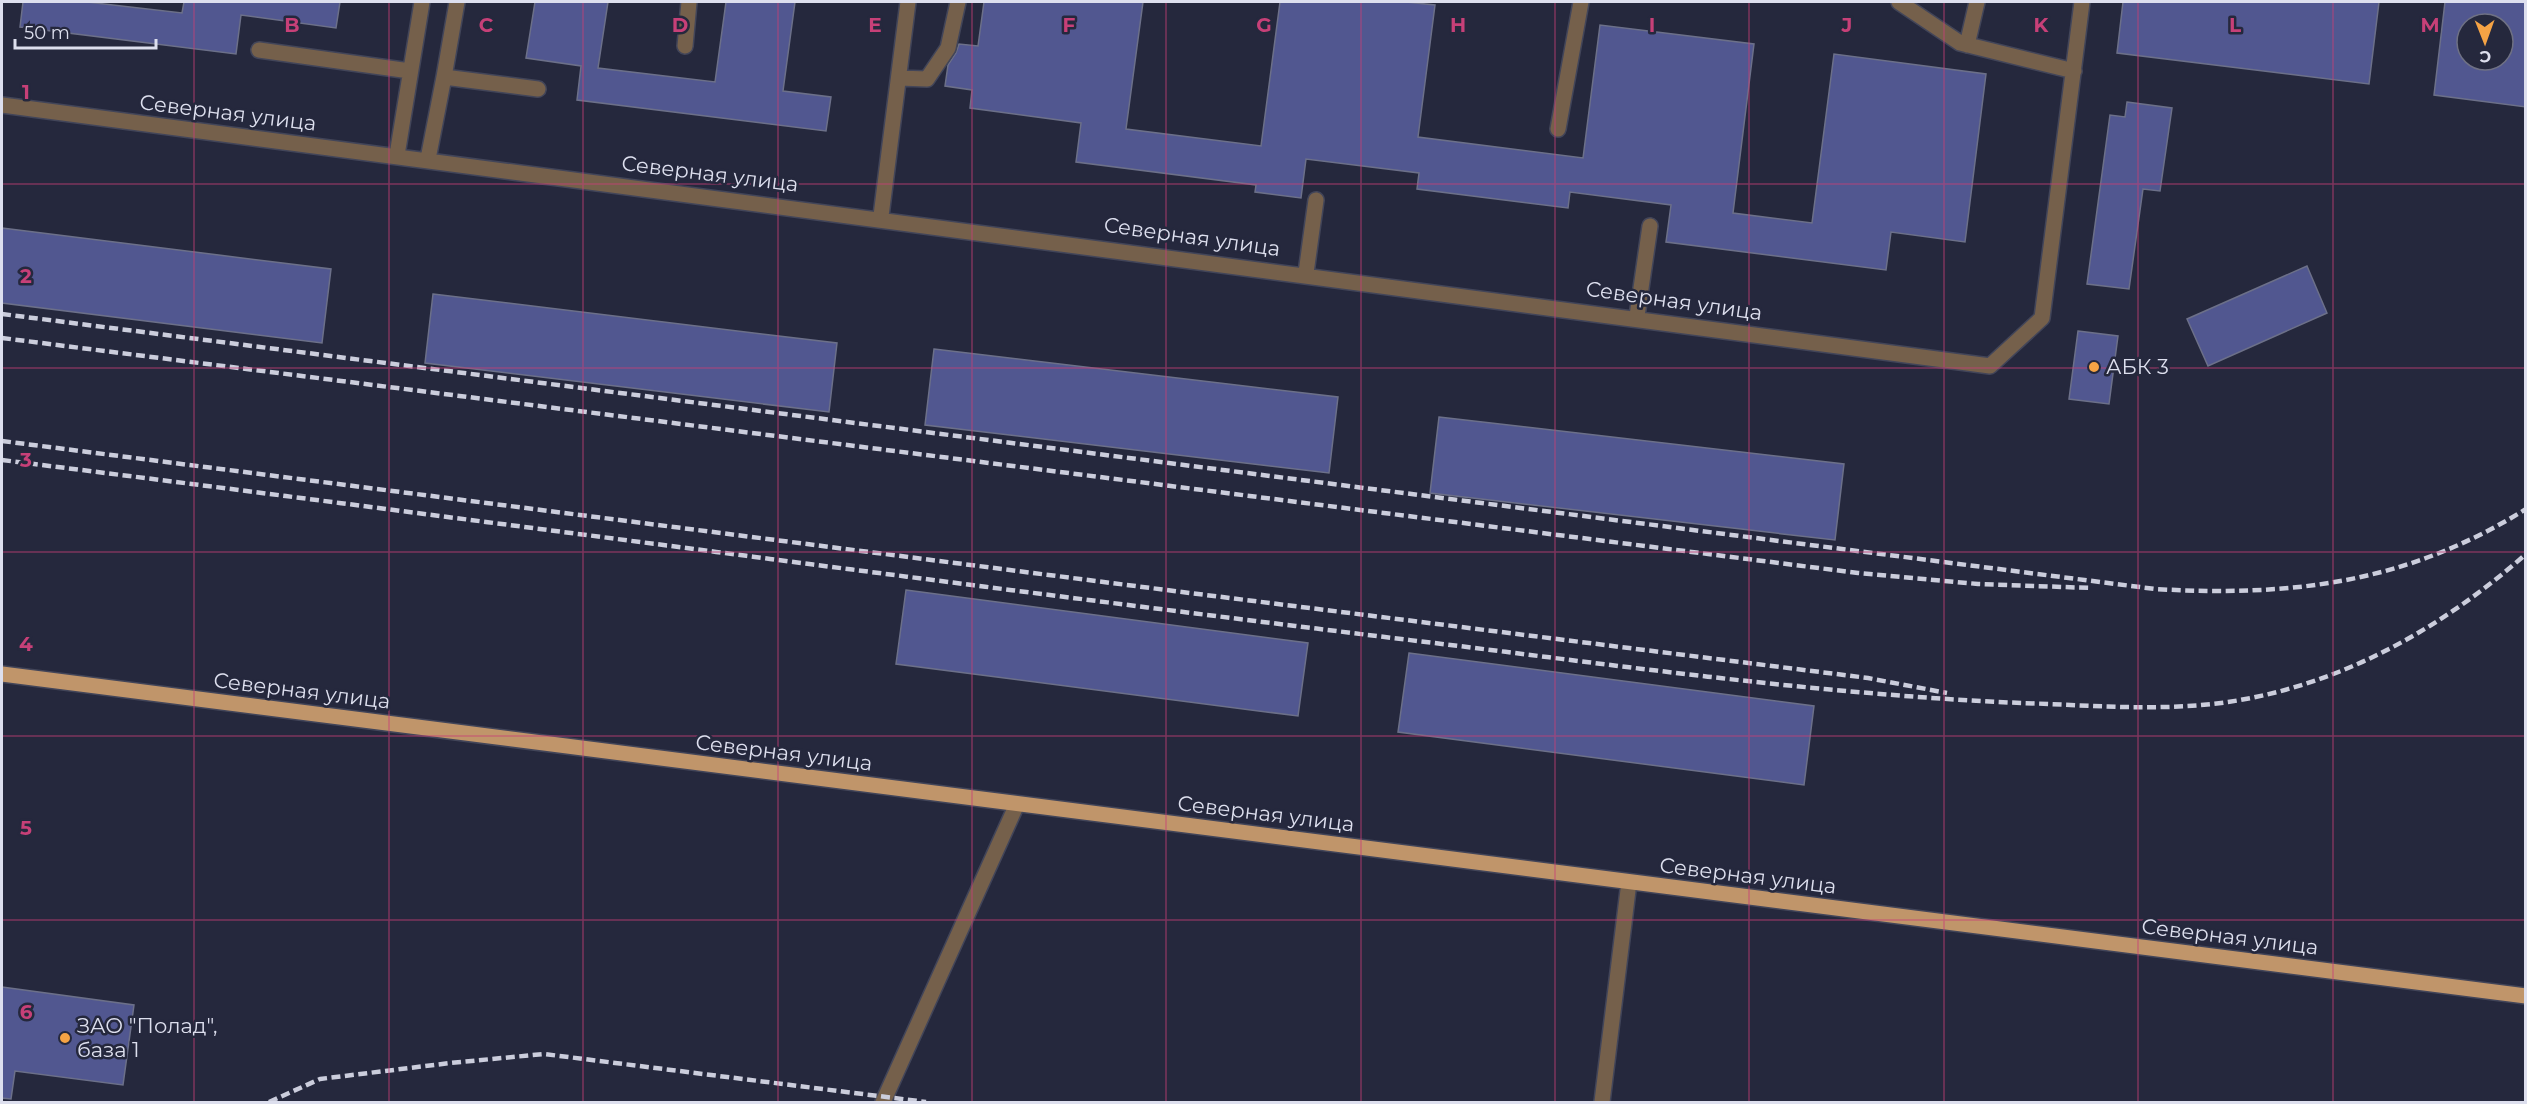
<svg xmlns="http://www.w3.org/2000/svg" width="2527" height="1104" viewBox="0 0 2527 1104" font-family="Montserrat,sans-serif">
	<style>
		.building { fill: #515790; stroke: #6c7089; stroke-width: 1.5; fill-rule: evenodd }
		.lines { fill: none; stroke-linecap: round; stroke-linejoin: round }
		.minor-casing { stroke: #424559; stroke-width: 18 }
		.major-casing { stroke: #424559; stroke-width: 18 }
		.minor { stroke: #75604b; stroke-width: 15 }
		.major { stroke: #c0956a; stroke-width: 15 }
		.rail { stroke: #cbcddc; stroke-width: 4.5; stroke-dasharray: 9 4.5; stroke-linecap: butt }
		.grid { fill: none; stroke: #c74078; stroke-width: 1.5; stroke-opacity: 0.55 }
		.poi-dot { fill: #f5a345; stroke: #25283d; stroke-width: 2 }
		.labels { text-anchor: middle; stroke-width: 5; stroke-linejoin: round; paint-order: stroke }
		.street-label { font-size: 21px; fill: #dddfee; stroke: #25283d }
		.poi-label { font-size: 21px; fill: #dddfee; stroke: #25283d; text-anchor: start }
		.grid-label { font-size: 20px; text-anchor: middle; font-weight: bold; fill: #c74078; stroke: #25283d; stroke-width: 5; stroke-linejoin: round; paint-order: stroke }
	</style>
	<rect width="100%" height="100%" fill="#25283d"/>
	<!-- building -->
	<path class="building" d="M 23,2 L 87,2 L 182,13 L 184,2 L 340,2 L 336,28 L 241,15 L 236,54 L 20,27 Z
		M 535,2 L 608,2 L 598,68 L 715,82 L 726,2 L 795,2 L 783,91 L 831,97 L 826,131 L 577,100 L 581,66 L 526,58 Z
		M 984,2 L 1143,2 L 1126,129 L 1261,146 L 1280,2 L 1406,2 L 1435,5 L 1418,137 L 1583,158 L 1600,25 L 1754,44 L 1733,213 L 1812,223 L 1834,54 L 1986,74 L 1965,242 L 1891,232 L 1886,270 L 1666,242 L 1671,205 L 1570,192 L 1568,208 L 1417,189 L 1419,173 L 1306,159 L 1301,198 L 1255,192 L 1256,185 L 1076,162 L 1081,123 L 970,108 L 972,90 L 945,86 L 948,65 L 956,53 L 959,44 L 978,46 Z
		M 2123,2 L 2379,2 L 2369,84 L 2117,53 Z
		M 2445,2 L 2526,2 L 2526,107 L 2434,95 ZM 2467,24 L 2503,24 L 2503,60 L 2467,60 Z
		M 2127,102 L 2172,108 L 2160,191 L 2143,189 L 2129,289 L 2087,284 L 2110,115 L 2125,117 Z
		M 2,228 L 331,269 L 322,343 L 2,303 Z
		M 2307,266 L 2327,313 L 2208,366 L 2187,319 Z
		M 433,294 L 837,343 L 829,412 L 425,363 Z
		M 2078,331 L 2118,336 L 2109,404 L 2069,399 Z
		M 934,349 L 1338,397 L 1329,473 L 925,425 Z
		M 1439,417 L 1844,464 L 1835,540 L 1430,493 Z
		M 906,590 L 1308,643 L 1298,716 L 896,664 Z
		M 1409,653 L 1814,706 L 1804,785 L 1398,732 Z
		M 2,987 L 134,1005 L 123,1085 L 15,1071 L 11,1099 L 2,1098 Z"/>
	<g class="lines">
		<!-- minor casing -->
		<g class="minor-casing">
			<path id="minor" d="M 1899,2 L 1960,43 L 2074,71
				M 1967,45 L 1977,2
				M 685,46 L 689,2
				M 259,50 L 410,71
				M 444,77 L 457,2
				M 899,78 L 927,79 L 948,48 L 958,2
				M 2,105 C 665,189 1328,273 1990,366 L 2042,318 L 2082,2
				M 1558,129 L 1581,2
				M 397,155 L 422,2
				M 428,159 L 444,77 L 538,89
				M 881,216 L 908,2
				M 1306,273 L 1316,200
				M 1637,316 L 1650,226
				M 883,1102 L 1017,804
				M 1602,1102 L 1629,882"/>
		</g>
		<!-- major casing -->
		<g class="major-casing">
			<path id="major" d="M 2,674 L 2526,996"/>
		</g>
		<!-- minor -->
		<use href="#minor" class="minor"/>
		<!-- major -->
		<use href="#major" class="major"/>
		<!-- rail -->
		<path class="rail" d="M 2,314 L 2155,589 C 2292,597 2407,583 2526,509
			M 2,338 L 1858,573 L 1978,584 L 2092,588
			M 2,441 L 1174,591 L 1868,678 L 1947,693
			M 2,460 C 490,521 978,588 1467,647 C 1651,670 1835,695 2021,703 C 2090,705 2159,712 2228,702 C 2341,685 2441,629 2526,554
			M 269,1102 L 320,1079 L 450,1063 L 544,1054 L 926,1102"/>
	</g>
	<!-- grid -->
	<path class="grid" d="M 194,2 L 194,1102M 389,2 L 389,1102M 583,2 L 583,1102M 778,2 L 778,1102M 972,2 L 972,1102M 1166,2 L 1166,1102M 1361,2 L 1361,1102M 1555,2 L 1555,1102M 1749,2 L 1749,1102M 1944,2 L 1944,1102M 2138,2 L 2138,1102M 2333,2 L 2333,1102M 2,184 L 2526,184M 2,368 L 2526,368M 2,552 L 2526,552M 2,736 L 2526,736M 2,920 L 2526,920"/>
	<!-- markers -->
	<g class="poi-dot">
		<circle cx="2094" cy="367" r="6"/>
		<circle cx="65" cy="1038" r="6"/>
	</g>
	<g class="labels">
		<!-- street labels -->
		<g class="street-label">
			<text transform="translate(228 113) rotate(7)" y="7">Северная улица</text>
			<text transform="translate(710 174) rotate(7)" y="7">Северная улица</text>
			<text transform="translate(1192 237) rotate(8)" y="7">Северная улица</text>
			<text transform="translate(1674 301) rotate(8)" y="7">Северная улица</text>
			<text transform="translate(302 691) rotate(7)" y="7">Северная улица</text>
			<text transform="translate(784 753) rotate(7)" y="7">Северная улица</text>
			<text transform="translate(1266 814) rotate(7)" y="7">Северная улица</text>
			<text transform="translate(1748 876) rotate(7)" y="7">Северная улица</text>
			<text transform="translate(2230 937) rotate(7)" y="7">Северная улица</text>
		</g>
		<!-- poi labels -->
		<g class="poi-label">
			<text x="2106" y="374">АБК 3</text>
			<text x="77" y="1033">ЗАО "Полад",<tspan x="77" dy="24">база 1</tspan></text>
		</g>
	</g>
	<g class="grid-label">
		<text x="292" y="32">B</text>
		<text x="486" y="32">C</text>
		<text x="680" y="32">D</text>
		<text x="875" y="32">E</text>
		<text x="1069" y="32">F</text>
		<text x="1264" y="32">G</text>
		<text x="1458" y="32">H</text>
		<text x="1652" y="32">I</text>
		<text x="1847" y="32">J</text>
		<text x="2041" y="32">K</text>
		<text x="2235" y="32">L</text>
		<text x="2430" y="32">M</text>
		<text x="26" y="99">1</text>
		<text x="26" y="283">2</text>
		<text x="26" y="467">3</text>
		<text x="26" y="651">4</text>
		<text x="26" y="835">5</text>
		<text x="26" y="1019">6</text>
	</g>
	<!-- border -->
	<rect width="2527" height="1104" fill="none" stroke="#dddfee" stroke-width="6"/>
	<!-- north arrow -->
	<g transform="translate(2485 42) rotate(179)"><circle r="28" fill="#25283d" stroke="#6f7184" stroke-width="1.5"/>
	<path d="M0-4.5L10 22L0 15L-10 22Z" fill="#f5a345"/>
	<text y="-9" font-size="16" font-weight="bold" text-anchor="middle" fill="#dddfee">С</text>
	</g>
	<!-- scale -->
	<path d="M15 39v9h141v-9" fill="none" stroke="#dddfee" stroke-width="3"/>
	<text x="24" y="39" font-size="18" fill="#dddfee" stroke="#25283d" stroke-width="4.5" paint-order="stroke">50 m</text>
</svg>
